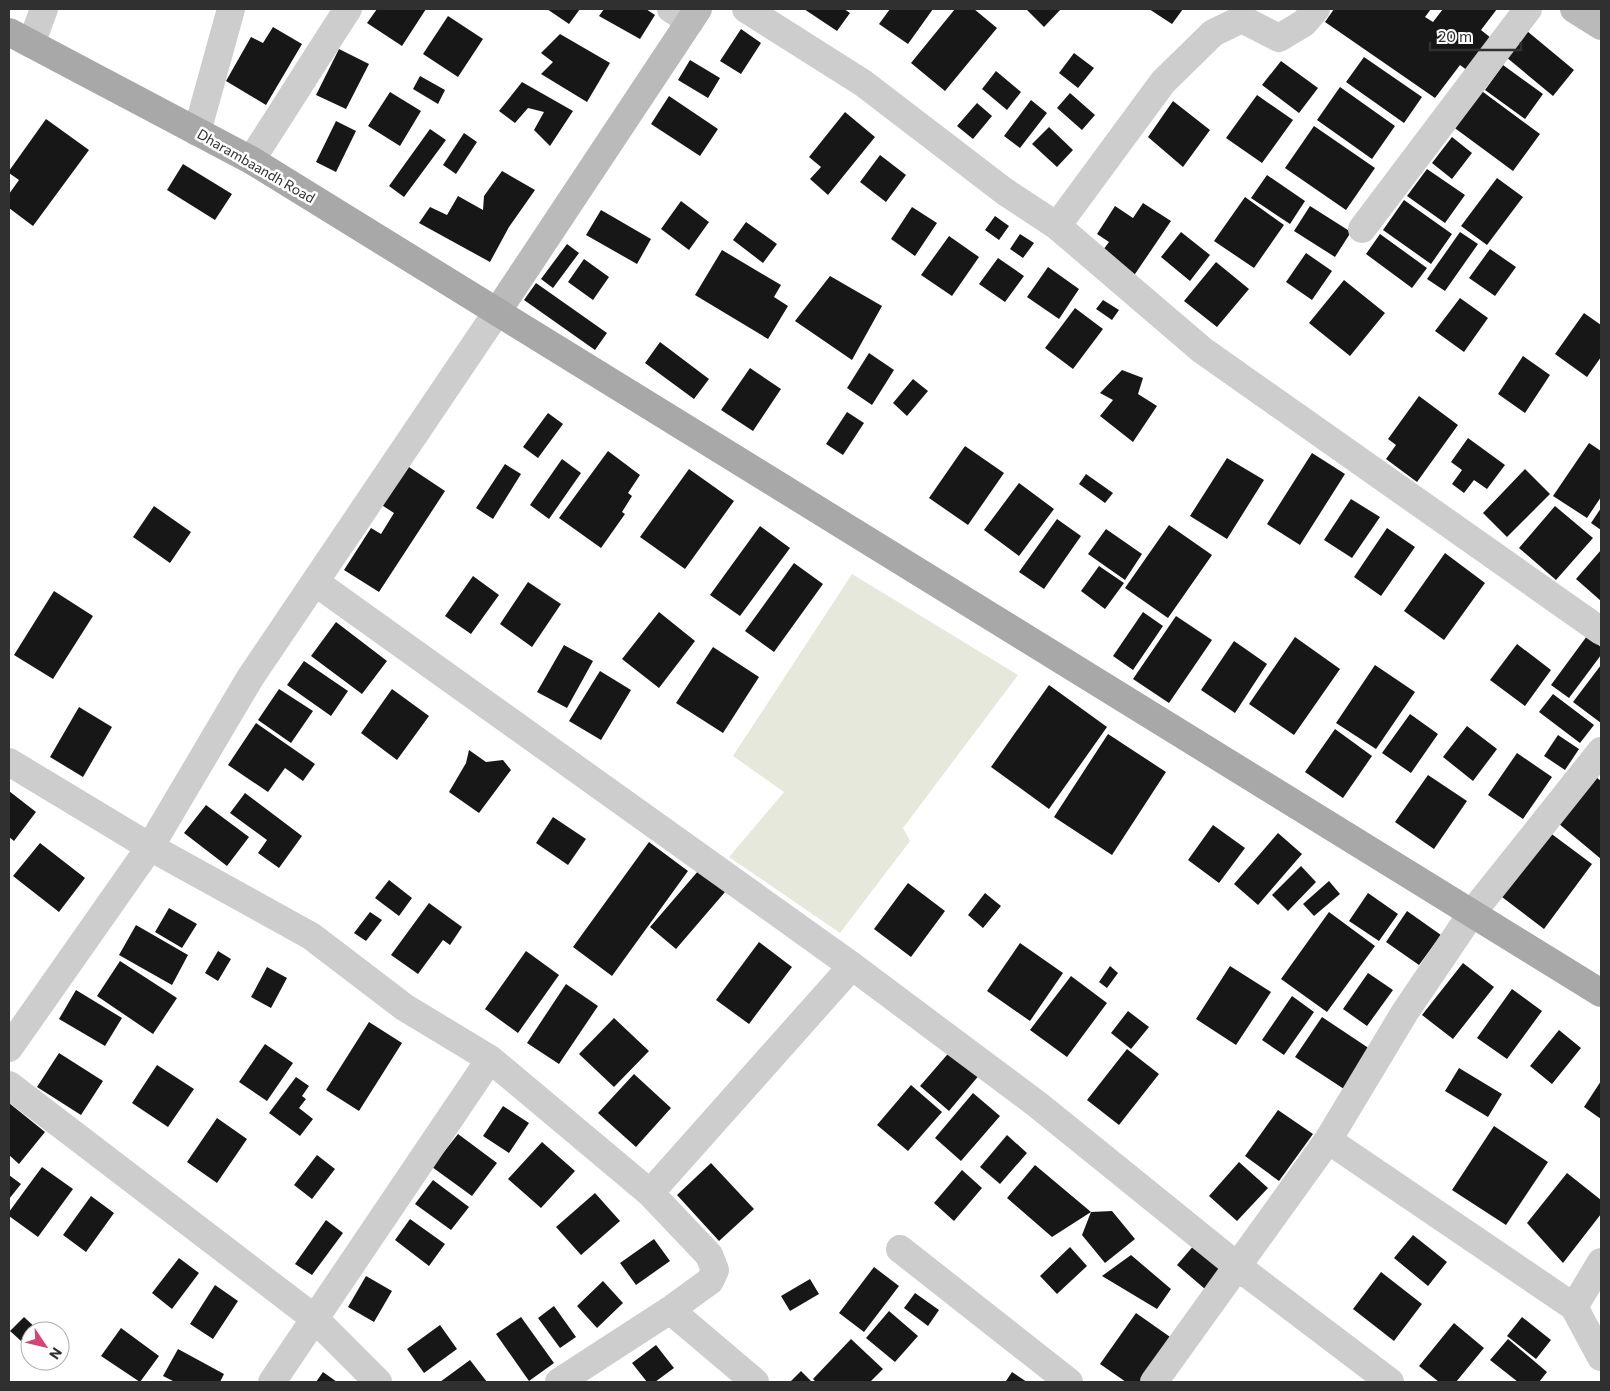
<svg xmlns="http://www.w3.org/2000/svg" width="1610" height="1391" viewBox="0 0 1610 1391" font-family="Commissioner,sans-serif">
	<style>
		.green { fill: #e6e8dc }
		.building { fill: #171717 }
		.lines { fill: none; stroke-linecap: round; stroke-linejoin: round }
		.street { stroke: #cdcdcd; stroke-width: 28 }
		.secondary { stroke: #bababa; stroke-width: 28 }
		.primary { stroke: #a8a8a8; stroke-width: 28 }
		.labels { text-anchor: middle; stroke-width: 5; stroke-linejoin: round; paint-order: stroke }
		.street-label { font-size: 14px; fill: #303030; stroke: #fff }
	</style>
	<rect width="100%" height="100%" fill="#fff"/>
	<!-- green -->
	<path class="green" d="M 852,574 L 1018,675 L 903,828 L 910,841 L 840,933 L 729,857 L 784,792 L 733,756 Z"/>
	<!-- building -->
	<path class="building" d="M 377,9 L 426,9 L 402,46 L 367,23 Z
		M 547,9 L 580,9 L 569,24 Z
		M 604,9 L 646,9 L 655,15 L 640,39 L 599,16 Z
		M 804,9 L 844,9 L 850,13 L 837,31 Z
		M 890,9 L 933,9 L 908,44 L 879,24 Z
		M 955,9 L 974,9 L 997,28 L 945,91 L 911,63 Z
		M 1026,9 L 1061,9 L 1044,27 Z
		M 1149,9 L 1183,9 L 1172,24 Z
		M 1334,9 L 1431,9 L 1425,17 L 1433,22 L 1443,9 L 1497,9 L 1481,30 L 1491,38 L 1468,71 L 1460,65 L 1435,98 L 1325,22 Z
		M 448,16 L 483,39 L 458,77 L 423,54 Z
		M 1521,26 L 1574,70 L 1553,96 L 1500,52 Z
		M 273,27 L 302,44 L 266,105 L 226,81 L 251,37 L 263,43 Z
		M 741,29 L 761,43 L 741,74 L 720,61 Z
		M 560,34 L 610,63 L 587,102 L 541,74 L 553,62 L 541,53 Z
		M 339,49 L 369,64 L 346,109 L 316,95 Z
		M 1074,53 L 1094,68 L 1078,88 L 1059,73 Z
		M 1364,57 L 1422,97 L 1404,123 L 1346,82 Z
		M 690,60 L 720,78 L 708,98 L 678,80 Z
		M 1281,61 L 1318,88 L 1299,113 L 1262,85 Z
		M 1503,65 L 1543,94 L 1525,119 L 1485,90 Z
		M 996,71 L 1021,92 L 1007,110 L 982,89 Z
		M 420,76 L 445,90 L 438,104 L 413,89 Z
		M 522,82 L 573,111 L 550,146 L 534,130 L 544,112 L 528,108 L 515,123 L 499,111 Z
		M 1340,87 L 1395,126 L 1372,159 L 1317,120 Z
		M 1479,89 L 1540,134 L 1513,171 L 1452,126 Z
		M 390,92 L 421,111 L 400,146 L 368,126 Z
		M 1070,93 L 1095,115 L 1082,130 L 1057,108 Z
		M 1257,95 L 1293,120 L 1262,163 L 1226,138 Z
		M 669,96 L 718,129 L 700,156 L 651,124 Z
		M 1031,100 L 1047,113 L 1020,148 L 1004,136 Z
		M 1173,101 L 1210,130 L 1183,167 L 1148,137 Z
		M 977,103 L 992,116 L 973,139 L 957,126 Z
		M 845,112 L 875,137 L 828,195 L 810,179 L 821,167 L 809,157 Z
		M 46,119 L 89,150 L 33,226 L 9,208 L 9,194 L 19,180 L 9,173 L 9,171 Z
		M 336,121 L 356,131 L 336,172 L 316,162 Z
		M 1314,126 L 1375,168 L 1346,210 L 1285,168 Z
		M 1049,127 L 1073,150 L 1057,167 L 1032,144 Z
		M 430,129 L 446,140 L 404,197 L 389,186 Z
		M 464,133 L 477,142 L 456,174 L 443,165 Z
		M 1452,137 L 1472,153 L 1452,179 L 1432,163 Z
		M 880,155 L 906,175 L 886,202 L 860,182 Z
		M 183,164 L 232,194 L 215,220 L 167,190 Z
		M 1427,169 L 1465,195 L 1445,223 L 1407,196 Z
		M 502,171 L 535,190 L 509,227 L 490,262 L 419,223 L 430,207 L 447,215 L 458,196 L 483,210 L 484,196 Z
		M 1267,175 L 1305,201 L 1290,224 L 1251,198 Z
		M 1497,178 L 1523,197 L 1487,245 L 1461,226 Z
		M 1245,197 L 1284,225 L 1254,268 L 1214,241 Z
		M 1404,200 L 1452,234 L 1431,264 L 1383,230 Z
		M 681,201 L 709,222 L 689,250 L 661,229 Z
		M 1143,203 L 1171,221 L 1133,277 L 1100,254 L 1109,242 L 1097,234 L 1115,206 L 1133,218 Z
		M 1310,206 L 1351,232 L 1335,257 L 1294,231 Z
		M 912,207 L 937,223 L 915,256 L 891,239 Z
		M 601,210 L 651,239 L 637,264 L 586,235 Z
		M 995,216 L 1009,226 L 999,240 L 985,230 Z
		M 746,222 L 777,244 L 763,263 L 733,240 Z
		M 1181,232 L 1210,255 L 1190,281 L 1161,257 Z
		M 1460,232 L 1478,244 L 1445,291 L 1427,279 Z
		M 1020,234 L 1034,243 L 1023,258 L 1010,249 Z
		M 1380,234 L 1427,268 L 1412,288 L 1366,254 Z
		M 949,236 L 979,257 L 952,296 L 921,275 Z
		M 567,244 L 579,253 L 553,288 L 541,279 Z
		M 1490,249 L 1516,267 L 1495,296 L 1469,278 Z
		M 722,250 L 781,285 L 774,297 L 788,306 L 768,339 L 695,295 Z
		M 1306,253 L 1332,271 L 1312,300 L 1286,282 Z
		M 998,258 L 1024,276 L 1005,302 L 979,284 Z
		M 584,259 L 609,277 L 593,300 L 568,282 Z
		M 1216,262 L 1249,289 L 1217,327 L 1184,301 Z
		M 1048,267 L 1079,289 L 1059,319 L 1027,297 Z
		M 830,276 L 882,306 L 852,360 L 795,321 Z
		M 1344,280 L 1385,313 L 1350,356 L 1309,323 Z
		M 536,283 L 607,333 L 595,350 L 524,300 Z
		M 1460,298 L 1488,318 L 1464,352 L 1435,331 Z
		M 1103,300 L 1119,310 L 1112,320 L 1096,309 Z
		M 1075,308 L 1103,329 L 1073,369 L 1045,348 Z
		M 1584,313 L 1601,325 L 1601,357 L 1587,377 L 1555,354 Z
		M 660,342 L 709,379 L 694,399 L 645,363 Z
		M 869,353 L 894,370 L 872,405 L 847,388 Z
		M 1523,356 L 1550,375 L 1525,413 L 1498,394 Z
		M 750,368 L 781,389 L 753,431 L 721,410 Z
		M 1122,370 L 1143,378 L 1138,394 L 1157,406 L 1133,442 L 1100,416 L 1113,400 L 1100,393 Z
		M 913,379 L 928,391 L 907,416 L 893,403 Z
		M 1419,396 L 1458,425 L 1417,482 L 1386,459 L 1396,445 L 1388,439 Z
		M 847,412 L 864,423 L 843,455 L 826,444 Z
		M 548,413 L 563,424 L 538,458 L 523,447 Z
		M 1468,438 L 1505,465 L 1487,489 L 1474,480 L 1464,493 L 1452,484 L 1462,470 L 1451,462 Z
		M 1589,443 L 1601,451 L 1601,497 L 1587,518 L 1553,496 Z
		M 965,446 L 1004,473 L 968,525 L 929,498 Z
		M 608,451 L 640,475 L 628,493 L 632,496 L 622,512 L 625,514 L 601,548 L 559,518 Z
		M 1312,453 L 1345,474 L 1300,545 L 1267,524 Z
		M 1227,458 L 1264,480 L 1227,539 L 1190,516 Z
		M 562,459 L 581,473 L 549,519 L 530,505 Z
		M 403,463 L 445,491 L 379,592 L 344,570 L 371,528 L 381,534 L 394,513 L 377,502 Z
		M 505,464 L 521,474 L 493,519 L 476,508 Z
		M 689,469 L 734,501 L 685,569 L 640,537 Z
		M 1525,469 L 1550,494 L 1507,537 L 1483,513 Z
		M 1086,474 L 1113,493 L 1105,503 L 1079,484 Z
		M 1019,483 L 1054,509 L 1019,556 L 984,530 Z
		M 1351,499 L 1380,517 L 1352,558 L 1324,540 Z
		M 154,506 L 191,532 L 170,563 L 133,537 Z
		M 1555,506 L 1593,538 L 1556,580 L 1519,548 Z
		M 1601,508 L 1601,530 L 1591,523 Z
		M 1057,519 L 1081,536 L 1044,589 L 1019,572 Z
		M 1169,525 L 1212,555 L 1168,618 L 1125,588 Z
		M 760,526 L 790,548 L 740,616 L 710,595 Z
		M 1387,528 L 1415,547 L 1381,596 L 1354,577 Z
		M 1106,529 L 1142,554 L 1125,580 L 1088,554 Z
		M 1601,550 L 1601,601 L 1576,579 Z
		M 1445,553 L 1485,583 L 1444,640 L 1404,611 Z
		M 794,563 L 823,584 L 774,652 L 745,631 Z
		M 1099,566 L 1124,583 L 1105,609 L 1081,591 Z
		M 473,576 L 499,595 L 471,634 L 445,616 Z
		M 528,582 L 561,604 L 532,647 L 500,624 Z
		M 54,591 L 93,616 L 53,679 L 14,655 Z
		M 659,612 L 695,641 L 659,688 L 622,659 Z
		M 1143,612 L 1163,626 L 1133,670 L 1113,656 Z
		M 1176,616 L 1212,640 L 1169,703 L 1133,679 Z
		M 336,622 L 387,661 L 362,694 L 311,656 Z
		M 1587,636 L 1601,647 L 1601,655 L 1569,698 L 1551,685 Z
		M 1295,637 L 1340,669 L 1294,735 L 1249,704 Z
		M 1234,641 L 1267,664 L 1235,713 L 1201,690 Z
		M 1517,644 L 1551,670 L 1525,706 L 1490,680 Z
		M 564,645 L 593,661 L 567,708 L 537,692 Z
		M 713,647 L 759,677 L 723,733 L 676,703 Z
		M 304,661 L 348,691 L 331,716 L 287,685 Z
		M 1375,665 L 1415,692 L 1376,749 L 1336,723 Z
		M 1601,665 L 1601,723 L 1573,702 Z
		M 600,671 L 631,690 L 601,740 L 569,721 Z
		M 1049,685 L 1107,727 L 1049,809 L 991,767 Z
		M 279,689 L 313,711 L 291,743 L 258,720 Z
		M 392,689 L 429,716 L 397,760 L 361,733 Z
		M 1553,694 L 1594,725 L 1580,743 L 1539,712 Z
		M 79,707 L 112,727 L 83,777 L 50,757 Z
		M 1410,714 L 1438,734 L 1411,773 L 1382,753 Z
		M 256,723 L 315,764 L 303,781 L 285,768 L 268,792 L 228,765 Z
		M 1467,726 L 1497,749 L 1473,781 L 1443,757 Z
		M 1335,729 L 1372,756 L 1343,798 L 1305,772 Z
		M 1108,734 L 1166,772 L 1112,855 L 1054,817 Z
		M 1558,735 L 1579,749 L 1565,770 L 1544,756 Z
		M 469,750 L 486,762 L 503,760 L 511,770 L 479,813 L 449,792 L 466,763 Z
		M 1517,753 L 1552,777 L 1523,819 L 1488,795 Z
		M 1428,775 L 1467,801 L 1434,849 L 1395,822 Z
		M 1596,777 L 1601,781 L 1601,859 L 1558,823 Z
		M 9,791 L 36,812 L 14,841 L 9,837 Z
		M 245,793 L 302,836 L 279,868 L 258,853 L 267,840 L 230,813 Z
		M 206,805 L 249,837 L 227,866 L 184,833 Z
		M 553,817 L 586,839 L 568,865 L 536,843 Z
		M 1213,825 L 1245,848 L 1219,883 L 1188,860 Z
		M 1549,832 L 1592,864 L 1544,929 L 1502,897 Z
		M 1278,833 L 1302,854 L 1258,905 L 1234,884 Z
		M 649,842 L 688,871 L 612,976 L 573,947 Z
		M 40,843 L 85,878 L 59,912 L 13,876 Z
		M 1301,866 L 1316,882 L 1288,911 L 1272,895 Z
		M 699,870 L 725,892 L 676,949 L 650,927 Z
		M 389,880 L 412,898 L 399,916 L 375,898 Z
		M 1329,881 L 1340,894 L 1314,916 L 1303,904 Z
		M 908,883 L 945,911 L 911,957 L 874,929 Z
		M 985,893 L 1001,906 L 983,928 L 968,915 Z
		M 1368,893 L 1398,914 L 1379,941 L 1349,921 Z
		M 429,903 L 462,927 L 450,945 L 443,940 L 418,974 L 391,955 Z
		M 169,908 L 197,924 L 182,948 L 155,932 Z
		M 1407,911 L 1441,935 L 1419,965 L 1386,942 Z
		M 370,912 L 382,920 L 366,941 L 354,933 Z
		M 1329,912 L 1375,946 L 1327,1012 L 1281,979 Z
		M 136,925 L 188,955 L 172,985 L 119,955 Z
		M 759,942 L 792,967 L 749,1024 L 716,1000 Z
		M 1020,943 L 1063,973 L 1030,1021 L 987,991 Z
		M 218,951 L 231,959 L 218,981 L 205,973 Z
		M 526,951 L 559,975 L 518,1033 L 485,1009 Z
		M 120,961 L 177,998 L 153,1034 L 97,996 Z
		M 1463,963 L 1494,987 L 1453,1039 L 1422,1015 Z
		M 1110,966 L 1118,973 L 1107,988 L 1099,982 Z
		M 1230,966 L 1271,992 L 1236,1045 L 1196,1019 Z
		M 267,967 L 287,978 L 271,1008 L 251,997 Z
		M 1368,973 L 1393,990 L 1367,1026 L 1343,1009 Z
		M 1071,976 L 1107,1003 L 1067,1057 L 1030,1030 Z
		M 566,984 L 598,1006 L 559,1064 L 527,1043 Z
		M 1512,989 L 1542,1011 L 1507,1059 L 1477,1038 Z
		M 76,990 L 122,1018 L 105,1046 L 59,1019 Z
		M 1292,996 L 1314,1012 L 1284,1055 L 1262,1040 Z
		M 1128,1011 L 1149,1027 L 1131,1049 L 1111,1033 Z
		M 1322,1017 L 1370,1049 L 1344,1089 L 1295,1057 Z
		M 614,1018 L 649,1051 L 614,1087 L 579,1054 Z
		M 369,1022 L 402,1043 L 359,1111 L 326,1090 Z
		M 1559,1030 L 1581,1048 L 1552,1084 L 1530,1066 Z
		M 265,1044 L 293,1063 L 267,1101 L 239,1082 Z
		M 953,1048 L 981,1073 L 949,1111 L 920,1086 Z
		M 1127,1049 L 1159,1074 L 1119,1125 L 1087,1100 Z
		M 59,1053 L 103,1081 L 81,1115 L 37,1087 Z
		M 157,1065 L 194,1089 L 168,1127 L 132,1103 Z
		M 1459,1068 L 1502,1094 L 1488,1117 L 1445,1091 Z
		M 634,1074 L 671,1108 L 636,1147 L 598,1113 Z
		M 296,1077 L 309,1086 L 302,1096 L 306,1099 L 299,1108 L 313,1119 L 300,1136 L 269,1113 Z
		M 1601,1081 L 1601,1119 L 1584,1107 Z
		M 911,1085 L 942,1112 L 908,1151 L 877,1125 Z
		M 973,1093 L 1000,1116 L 961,1161 L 935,1138 Z
		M 9,1103 L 45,1132 L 19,1164 L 9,1155 Z
		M 503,1106 L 529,1123 L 509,1153 L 483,1136 Z
		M 1278,1110 L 1313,1134 L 1279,1181 L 1245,1156 Z
		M 217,1118 L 247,1139 L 217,1183 L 187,1162 Z
		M 1494,1126 L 1548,1162 L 1506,1225 L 1452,1190 Z
		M 458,1134 L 497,1163 L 472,1196 L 432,1167 Z
		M 1007,1135 L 1027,1153 L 1000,1184 L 980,1167 Z
		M 542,1142 L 575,1171 L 541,1208 L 508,1179 Z
		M 317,1155 L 335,1169 L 312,1199 L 294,1185 Z
		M 1239,1162 L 1268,1188 L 1237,1221 L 1209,1196 Z
		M 711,1163 L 754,1209 L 719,1241 L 677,1195 Z
		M 1035,1165 L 1091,1212 L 1052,1237 L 1007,1198 Z
		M 42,1167 L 73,1189 L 38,1237 L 9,1216 L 9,1212 Z
		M 962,1170 L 982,1188 L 954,1221 L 934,1203 Z
		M 1567,1173 L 1601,1200 L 1601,1214 L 1563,1263 L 1527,1223 Z
		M 9,1175 L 21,1184 L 9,1199 Z
		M 433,1180 L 469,1207 L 451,1230 L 415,1204 Z
		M 595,1193 L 620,1221 L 581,1255 L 556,1227 Z
		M 91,1196 L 114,1213 L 86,1252 L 63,1235 Z
		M 1112,1211 L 1135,1239 L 1105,1263 L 1082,1235 L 1091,1212 Z
		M 410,1219 L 445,1244 L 429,1266 L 395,1240 Z
		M 326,1220 L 343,1233 L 312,1275 L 295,1264 Z
		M 1413,1235 L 1447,1262 L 1428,1286 L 1394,1258 Z
		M 654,1239 L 670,1261 L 636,1285 L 620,1263 Z
		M 1195,1244 L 1223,1267 L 1205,1289 L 1177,1265 Z
		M 1070,1247 L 1087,1266 L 1057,1294 L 1040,1276 Z
		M 1131,1255 L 1171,1289 L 1157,1309 L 1102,1276 Z
		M 179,1258 L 199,1273 L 172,1309 L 152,1293 Z
		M 874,1267 L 899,1286 L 864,1332 L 839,1313 Z
		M 1381,1272 L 1422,1304 L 1394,1341 L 1353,1309 Z
		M 366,1276 L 392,1291 L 374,1322 L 348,1307 Z
		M 810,1279 L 819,1294 L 790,1311 L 781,1296 Z
		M 603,1281 L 623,1303 L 597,1328 L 577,1306 Z
		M 215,1285 L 238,1301 L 213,1339 L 190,1324 Z
		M 915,1293 L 939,1310 L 928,1326 L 904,1308 Z
		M 554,1306 L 576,1337 L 560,1348 L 538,1318 Z
		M 889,1311 L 918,1336 L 895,1362 L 866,1338 Z
		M 1136,1313 L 1173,1339 L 1141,1382 L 1126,1382 L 1100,1364 Z
		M 24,1317 L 39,1331 L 30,1331 L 30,1349 L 10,1331 Z
		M 521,1317 L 554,1363 L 529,1381 L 496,1334 Z
		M 1522,1317 L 1551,1340 L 1536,1359 L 1507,1336 Z
		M 1454,1323 L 1484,1348 L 1456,1382 L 1439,1382 L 1419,1366 Z
		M 440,1325 L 457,1349 L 424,1373 L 407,1349 Z
		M 121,1328 L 159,1356 L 140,1382 L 101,1356 Z
		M 851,1339 L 883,1369 L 870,1382 L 816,1382 L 813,1379 Z
		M 1508,1339 L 1547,1372 L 1539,1382 L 1518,1382 L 1490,1360 Z
		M 656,1345 L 674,1368 L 655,1382 L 647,1382 L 632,1363 Z
		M 178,1349 L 224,1374 L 220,1382 L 175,1382 L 163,1376 Z
		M 470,1360 L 487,1382 L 440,1382 Z
		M 801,1371 L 811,1381 L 809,1382 L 790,1382 Z
		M 323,1372 L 337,1382 L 316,1382 Z
		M 1012,1372 L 1027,1382 L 1008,1382 L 1006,1381 Z"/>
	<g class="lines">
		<!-- street -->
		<path class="street" d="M 671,9 L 690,21
			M 746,9 L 863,83 L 1004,191 L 1057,226 L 1202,350 L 1601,631
			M 31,44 L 44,9
			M 197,132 L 231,9
			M 251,160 C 284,110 315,59 348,9
			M 1057,226 L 1163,82 L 1213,33 L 1242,19 L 1279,38 L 1304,23 L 1316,9
			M 1362,229 L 1528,9
			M 315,582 L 852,966 L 1038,1105 L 1237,1266 L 1390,1382
			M 9,762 L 150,847 L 311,936 L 404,1007 L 490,1059 L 650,1193 L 709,1255 L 715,1270 L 710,1281 L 670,1310 L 559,1382
			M 9,1048 L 150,847 L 250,678 L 497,312
			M 9,1085 L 314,1318 L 378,1382
			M 1328,1140 L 1574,1307
			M 650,1193 L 852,966
			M 900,1249 L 1069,1382
			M 1601,1262 L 1574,1307 L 1601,1357
			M 670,1310 L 755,1382
			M 272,1382 L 490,1059
			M 1154,1382 L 1328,1140 L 1405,1012 L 1472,913 L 1601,751"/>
		<!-- secondary -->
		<path class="secondary" d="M 1574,9 L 1601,26
			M 497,312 L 698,9"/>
		<!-- primary -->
		<path class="primary" d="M 9,32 L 251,160 L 1601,993"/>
	</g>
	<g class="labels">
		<!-- street labels -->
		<g class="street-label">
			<text transform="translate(256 166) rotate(30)" y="5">Dharambaandh Road</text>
		</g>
	</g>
	<!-- border -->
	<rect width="1610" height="1391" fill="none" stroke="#303030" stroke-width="20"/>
	<!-- north arrow -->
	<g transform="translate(45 1346) rotate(125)"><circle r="24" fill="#ffffff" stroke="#acacac"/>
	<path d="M0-4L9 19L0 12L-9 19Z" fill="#d54475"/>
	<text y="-8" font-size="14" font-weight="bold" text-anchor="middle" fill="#303030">N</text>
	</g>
	<!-- scale -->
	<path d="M1430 42v8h91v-8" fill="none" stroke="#303030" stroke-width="2.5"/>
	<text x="1438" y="42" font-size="15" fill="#303030" stroke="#ffffff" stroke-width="4" paint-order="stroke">20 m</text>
</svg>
